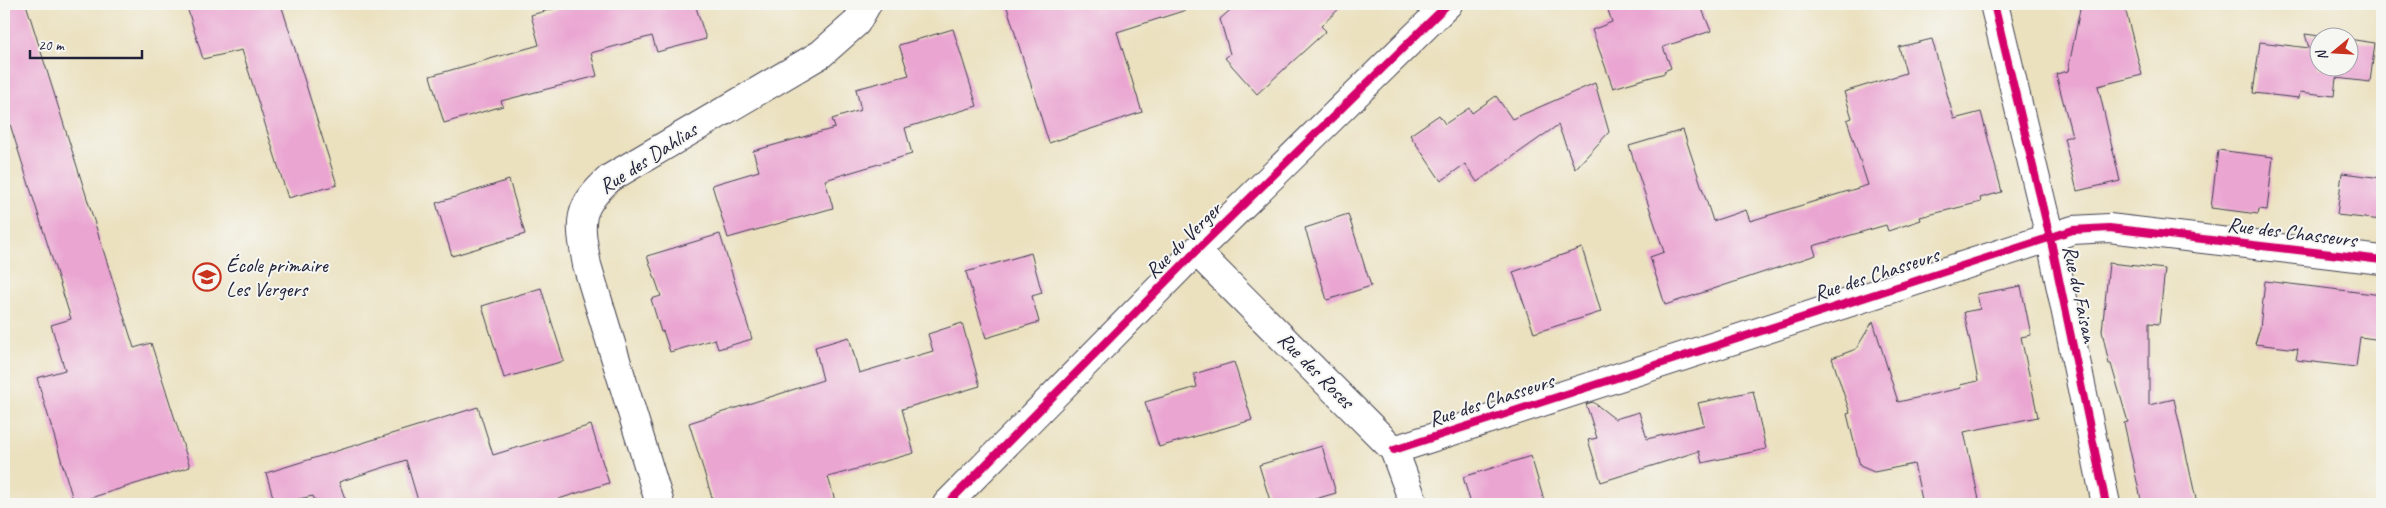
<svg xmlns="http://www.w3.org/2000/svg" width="2386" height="508" viewBox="0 0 2386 508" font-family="Caveat,sans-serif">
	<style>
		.building { fill: #eaa5d1 }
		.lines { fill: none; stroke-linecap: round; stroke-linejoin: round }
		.street-casing { stroke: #403f4f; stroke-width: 30 }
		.street { stroke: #fff; stroke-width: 28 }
		.cycleway-casing { stroke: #f6f6f2; stroke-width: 11 }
		.cycleway { stroke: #d6006c; stroke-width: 8 }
		.labels { text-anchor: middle; stroke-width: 4; stroke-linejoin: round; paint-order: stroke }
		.street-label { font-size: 21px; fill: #22223b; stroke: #f6f6f2 }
		.poi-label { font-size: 21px; fill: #22223b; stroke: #f6f6f2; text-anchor: start }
	</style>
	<rect width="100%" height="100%" fill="#f6f6f2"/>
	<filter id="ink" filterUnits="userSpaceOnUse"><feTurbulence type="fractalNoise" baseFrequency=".02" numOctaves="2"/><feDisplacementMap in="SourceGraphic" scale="10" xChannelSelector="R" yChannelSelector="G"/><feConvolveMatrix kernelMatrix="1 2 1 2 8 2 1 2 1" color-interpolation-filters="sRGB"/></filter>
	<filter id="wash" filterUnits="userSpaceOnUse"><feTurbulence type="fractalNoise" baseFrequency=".0096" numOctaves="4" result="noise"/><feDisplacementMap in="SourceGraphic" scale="20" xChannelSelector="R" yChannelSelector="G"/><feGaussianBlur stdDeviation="1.12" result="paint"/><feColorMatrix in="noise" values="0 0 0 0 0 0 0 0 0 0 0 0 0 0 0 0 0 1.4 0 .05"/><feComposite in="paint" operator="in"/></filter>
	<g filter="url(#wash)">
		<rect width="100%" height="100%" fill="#ebe1bf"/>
		<g id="blocks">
			<!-- building -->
			<path class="building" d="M 4,4 L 26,4 L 134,348 L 151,343 L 190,467 L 74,503 L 37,378 L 65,370 L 51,325 L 71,319 L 4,105 Z
				M 186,4 L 281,4 L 337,185 L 288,198 L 242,50 L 203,59 Z
				M 570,4 L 695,4 L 706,39 L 657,52 L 652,36 L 591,53 L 597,76 L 501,101 L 503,106 L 444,123 L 430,76 L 539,45 L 531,15 Z
				M 1006,4 L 1185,4 L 1186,10 L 1117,32 L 1142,112 L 1049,143 Z
				M 1237,4 L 1344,4 L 1321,26 L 1326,31 L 1257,94 L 1225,58 L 1230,54 L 1220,19 Z
				M 1606,4 L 1700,4 L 1711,31 L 1663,47 L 1671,68 L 1664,71 L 1665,73 L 1613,88 L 1592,30 L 1612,22 Z
				M 2081,4 L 2124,4 L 2142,75 L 2098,86 L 2120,181 L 2077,191 L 2064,138 L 2072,136 L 2056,74 L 2068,71 Z
				M 953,29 L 977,106 L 905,128 L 912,154 L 825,180 L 833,208 L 728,238 L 712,185 L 759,171 L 753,151 L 835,128 L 832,119 L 861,110 L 856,89 L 909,75 L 899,45 Z
				M 2305,34 L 2334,38 L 2318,38 L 2318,68 L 2348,68 L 2348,39 L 2375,43 L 2370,82 L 2336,78 L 2334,96 L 2300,92 L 2299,98 L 2253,93 L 2260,42 L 2309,48 Z
				M 1932,39 L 1954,119 L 1981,112 L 2002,192 L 1980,198 L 1981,202 L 1920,217 L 1921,220 L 1888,231 L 1886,225 L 1813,246 L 1816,255 L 1665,305 L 1650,257 L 1664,252 L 1629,146 L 1683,130 L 1713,221 L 1746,210 L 1750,221 L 1868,185 L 1847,120 L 1852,118 L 1844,92 L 1906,73 L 1899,47 Z
				M 1595,83 L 1609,132 L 1575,169 L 1558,125 L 1477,182 L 1465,164 L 1441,181 L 1410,135 L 1439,115 L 1445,124 L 1469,108 L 1472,113 L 1496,96 L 1512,119 Z
				M 2218,150 L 2273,157 L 2267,210 L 2259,209 L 2258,214 L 2211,208 Z
				M 2342,173 L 2382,178 L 2382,220 L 2337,215 Z
				M 509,180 L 525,234 L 452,256 L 436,203 Z
				M 1348,214 L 1371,286 L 1327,300 L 1305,228 Z
				M 720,234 L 752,339 L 718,349 L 715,339 L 670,352 L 663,331 L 661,332 L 651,299 L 661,296 L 647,256 Z
				M 1582,248 L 1601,312 L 1534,333 L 1513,272 Z
				M 1031,253 L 1042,293 L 1032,296 L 1039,322 L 986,338 L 966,272 Z
				M 2109,263 L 2165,269 L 2159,324 L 2149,323 L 2149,405 L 2174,399 L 2197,504 L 2142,504 L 2124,423 L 2128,422 L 2111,364 L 2109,364 L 2102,331 Z
				M 2265,281 L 2382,295 L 2382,340 L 2360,337 L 2356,367 L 2296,360 L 2298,349 L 2255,344 L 2260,328 Z
				M 2021,286 L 2031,335 L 2021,337 L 2038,417 L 1964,432 L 1980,504 L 1923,504 L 1914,464 L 1874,472 L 1860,466 L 1847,414 L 1850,413 L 1832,358 L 1856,349 L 1873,321 L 1898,402 L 1961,388 L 1960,385 L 1978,381 L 1964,312 L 1980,309 L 1977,294 Z
				M 541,288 L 564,361 L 504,378 L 482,306 Z
				M 962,323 L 980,386 L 902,409 L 914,453 L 828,477 L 836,504 L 714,504 L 689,423 L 823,380 L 815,347 L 849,337 L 859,373 L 933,351 L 928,334 Z
				M 1234,362 L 1252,420 L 1159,447 L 1145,402 L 1197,387 L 1194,374 Z
				M 1753,391 L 1766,449 L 1702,463 L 1699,451 L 1601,482 L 1588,440 L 1597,438 L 1586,404 L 1593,402 L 1615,419 L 1639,412 L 1647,439 L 1704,425 L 1698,403 Z
				M 478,407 L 493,455 L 591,425 L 609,483 L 543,504 L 419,504 L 406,460 L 339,482 L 347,504 L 316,504 L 313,496 L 275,504 L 266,473 Z
				M 1322,446 L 1336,493 L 1298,504 L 1271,504 L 1259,465 Z
				M 1531,456 L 1545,504 L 1471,504 L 1463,477 Z"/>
		</g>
	</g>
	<g filter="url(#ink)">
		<use href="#blocks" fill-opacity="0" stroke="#403f4f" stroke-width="1"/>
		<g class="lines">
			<!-- street casing -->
			<g class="street-casing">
				<path id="street" d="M 1994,4 L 2052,246 L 2106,504
					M 1196,251 L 1394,450 L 1414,504
					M 1394,450 L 2073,230 L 2109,228 L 2382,260
					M 660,504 L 587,265 C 579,221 576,209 610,178 L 821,54 L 856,23 L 867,4
					M 947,504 L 1196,251 L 1448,4"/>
			</g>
			<!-- street -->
			<use href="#street" class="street"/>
			<!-- cycleway casing -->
			<g class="cycleway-casing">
				<path id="cycleway" d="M 1994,4 L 2052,246 L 2106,504
					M 1394,450 L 2073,230 L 2109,228 L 2382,260
					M 947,504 L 1196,251 L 1448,4"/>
			</g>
			<!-- cycleway -->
			<use href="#cycleway" class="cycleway"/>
		</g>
	</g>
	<!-- icons -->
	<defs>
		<g id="school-ring" transform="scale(1.4375)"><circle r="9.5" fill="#f6f6f2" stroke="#c8321e" stroke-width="1.5"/><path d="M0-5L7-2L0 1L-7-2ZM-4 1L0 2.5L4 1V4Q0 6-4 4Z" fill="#c8321e"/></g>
	</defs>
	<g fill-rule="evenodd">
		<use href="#school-ring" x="207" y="277"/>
	</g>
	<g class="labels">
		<!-- street labels -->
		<g class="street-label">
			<text transform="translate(648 158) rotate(-33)" y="7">Rue des Dahlias</text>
			<text transform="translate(2292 232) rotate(7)" y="7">Rue des Chasseurs</text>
			<text transform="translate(1183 240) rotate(-45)" y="7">Rue du Verger</text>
			<text transform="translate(1876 274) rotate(-18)" y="7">Rue des Chasseurs</text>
			<text transform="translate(2080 294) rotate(78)" y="7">Rue du Faisan</text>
			<text transform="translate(1316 370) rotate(45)" y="7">Rue des Roses</text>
			<text transform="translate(1491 400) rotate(-18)" y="7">Rue des Chasseurs</text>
		</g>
		<!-- poi labels -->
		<g class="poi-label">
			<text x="226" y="272">École primaire<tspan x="226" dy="24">Les Vergers</tspan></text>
		</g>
	</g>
	<!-- margin -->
	<rect width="2386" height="508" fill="none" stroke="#f6f6f2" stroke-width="20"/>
	<!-- north arrow -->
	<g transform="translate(2334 52) rotate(252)"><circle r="24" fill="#f6f6f2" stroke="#a1a1a9"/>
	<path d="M0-4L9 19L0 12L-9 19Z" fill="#c8321e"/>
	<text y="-8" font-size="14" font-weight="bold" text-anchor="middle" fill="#22223b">N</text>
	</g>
	<!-- scale -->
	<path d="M30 50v8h112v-8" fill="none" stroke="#22223b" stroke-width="2.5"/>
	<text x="38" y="50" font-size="15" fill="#22223b" stroke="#f6f6f2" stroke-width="4" paint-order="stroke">20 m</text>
</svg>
